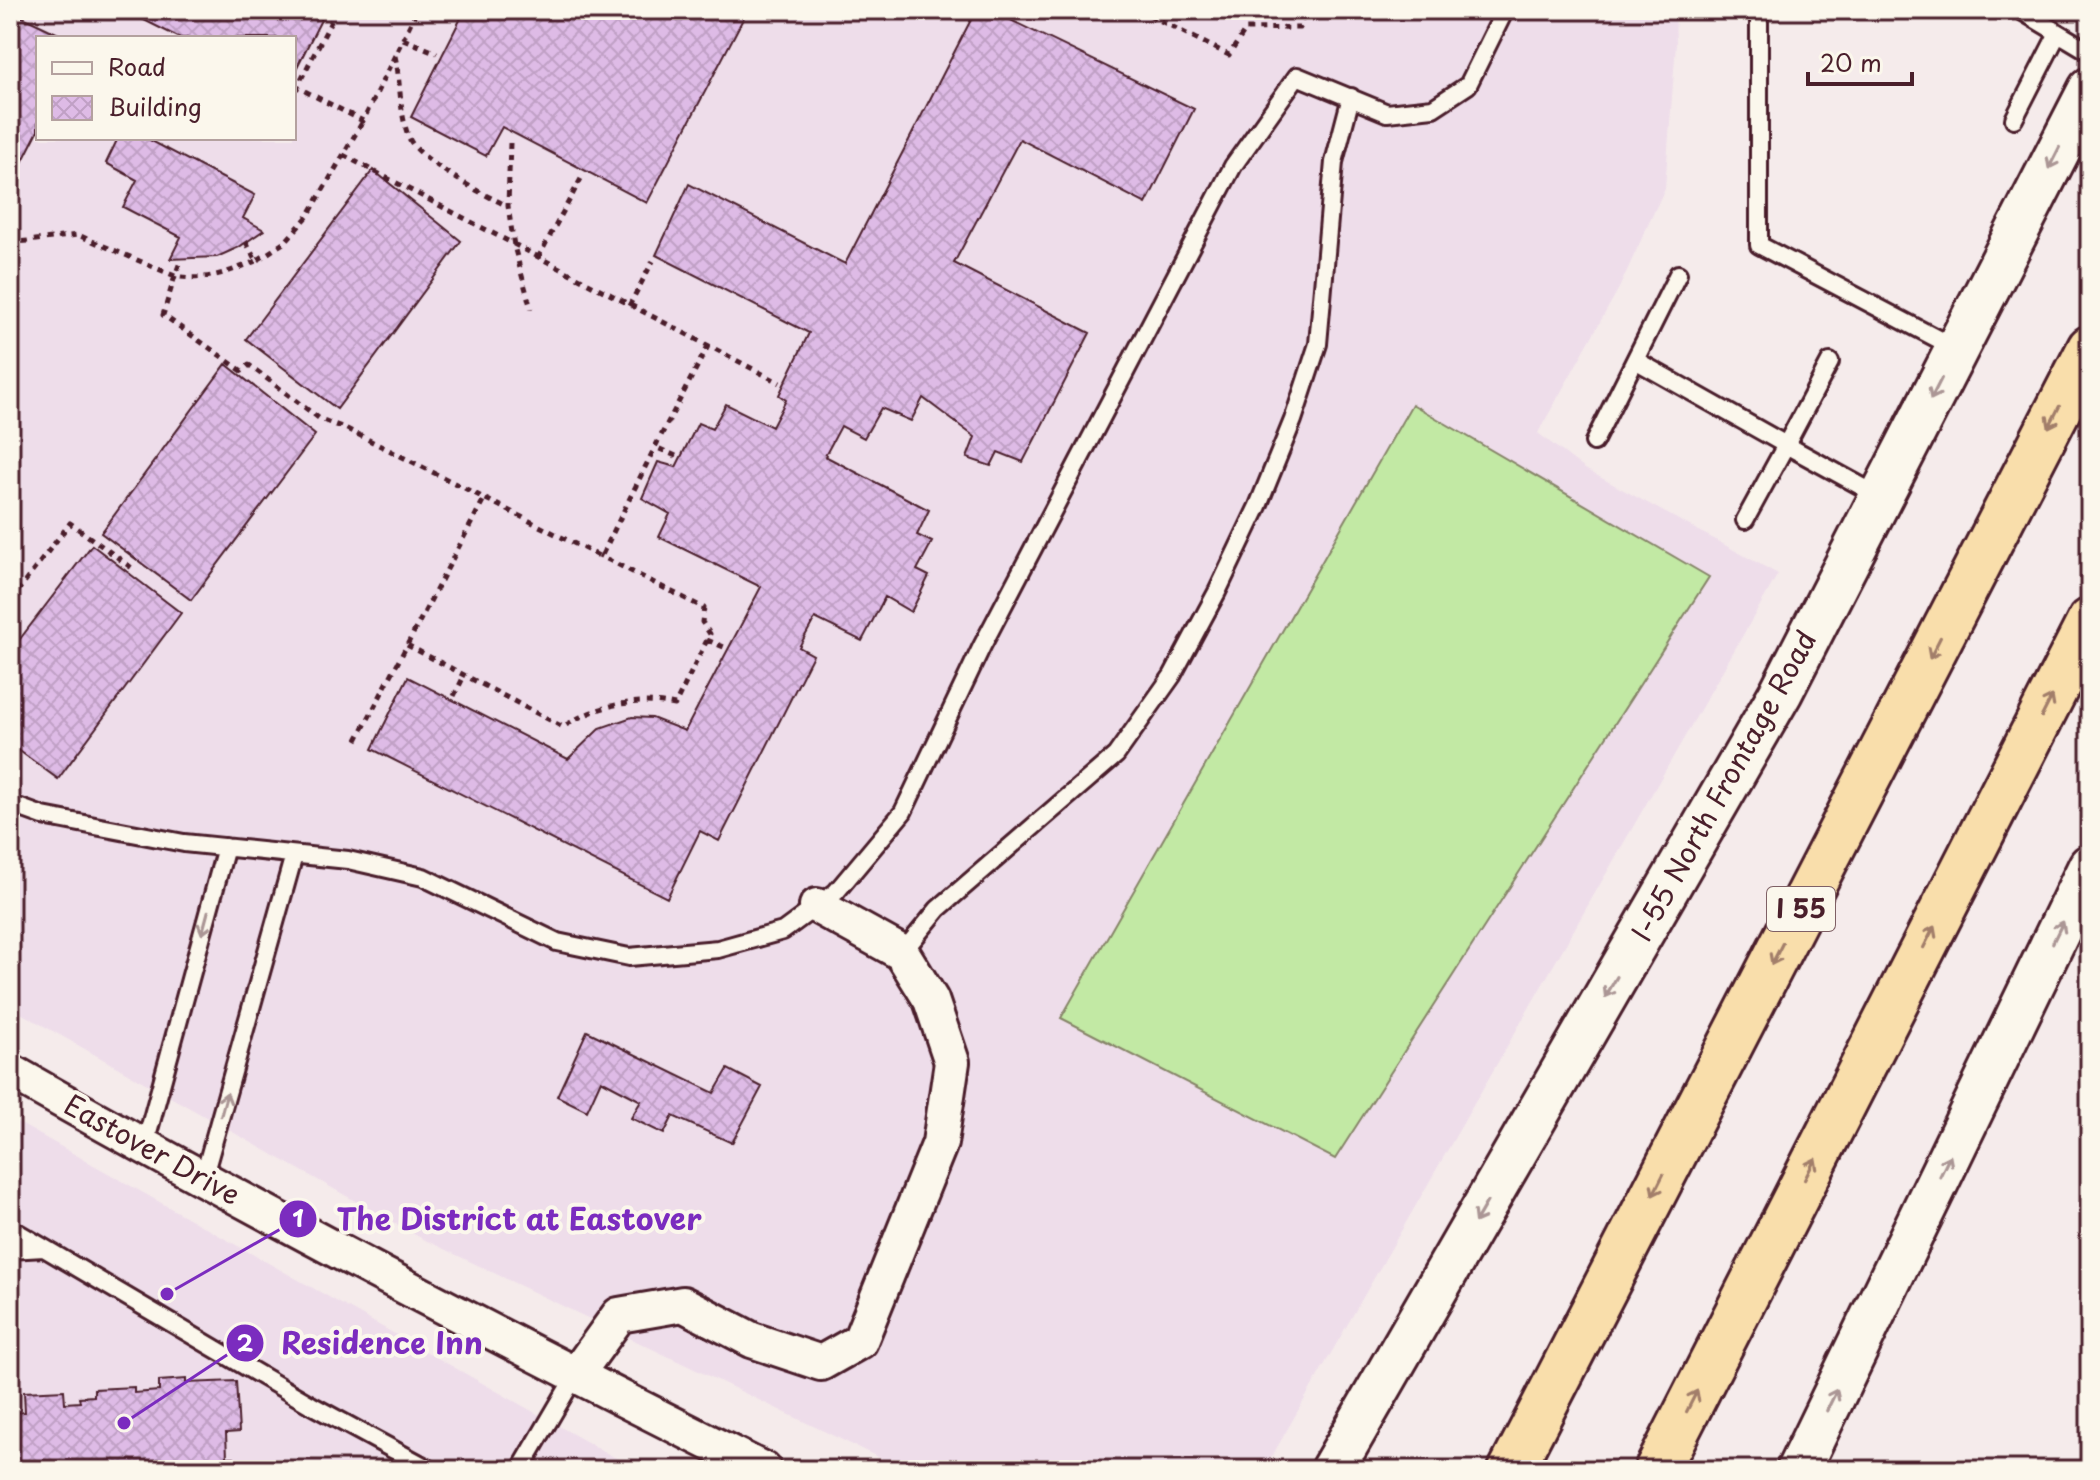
<svg xmlns="http://www.w3.org/2000/svg" width="2100" height="1480" viewBox="0 0 2100 1480" font-family="'Playpen Sans',sans-serif">
	<style>
		.built { fill: #eeddea; fill-rule: evenodd }
		.pitch { fill: #c2e9a4; stroke: #868468; stroke-width: 2 }
		.building { fill: url(#building-cross-hatch); stroke: #4a1f2b; stroke-width: 2 }
		.lines { fill: none; stroke-linecap: round; stroke-linejoin: round }
		.service-casing { stroke: #4a1f2b; stroke-width: 22 }
		.minor-casing { stroke: #4a1f2b; stroke-width: 40 }
		.tertiary-casing { stroke: #4a1f2b; stroke-width: 48 }
		.motorway-casing { stroke: #4a1f2b; stroke-width: 50 }
		.path { stroke: #4a1f2b; stroke-width: 5; stroke-dasharray: 6 6; stroke-linecap: butt }
		.service { stroke: #fbf7ec; stroke-width: 16 }
		.minor { stroke: #fbf7ec; stroke-width: 34 }
		.tertiary { stroke: #fbf7ec; stroke-width: 42 }
		.motorway { stroke: #f9deab; stroke-width: 44 }
		.oneway { stroke: #ab9695 }
		.oneway2 { stroke: #a27e6b }
		.labels { text-anchor: middle; stroke-width: 8; stroke-linejoin: round; paint-order: stroke }
		.shield { fill: #fbf7ec; stroke: #7f6065; stroke-width: 2 }
		.shield-label { font-size: 26px; font-weight: bold; fill: #4a1f2b }
		.street-label { font-size: 28px; fill: #4a1f2b; stroke: #fbf7ec }
		.leader { fill: none; stroke: #7b2cbf; stroke-width: 3 }
		.callout-dot { fill: #7b2cbf; stroke: #fbf7ec; stroke-width: 3 }
		.mark-label { font-size: 24px; text-anchor: middle; font-weight: bold; fill: #fff }
		.callout-label { font-size: 30px; text-anchor: middle; font-weight: bold; fill: #7b2cbf; stroke: #fbf7ec; stroke-width: 8; stroke-linejoin: round; paint-order: stroke }
	</style>
	<defs>
		<pattern id="building-cross-hatch" width="8" height="8" patternUnits="userSpaceOnUse" patternTransform="scale(2)"><rect width="8" height="8" fill="#debbe6"/><path d="M0 0l8 8M0 8l8-8" fill="none" stroke="#c0a0c5"/></pattern>
	</defs>
	<rect width="100%" height="100%" fill="#f5ebeb"/>
	<filter id="ink" filterUnits="userSpaceOnUse"><feTurbulence type="fractalNoise" baseFrequency=".0125" numOctaves="2"/><feDisplacementMap in="SourceGraphic" scale="16" xChannelSelector="R" yChannelSelector="G"/><feConvolveMatrix kernelMatrix="1 2 1 2 8 2 1 2 1" color-interpolation-filters="sRGB"/></filter>
	<g filter="url(#ink)">
		<!-- built -->
		<path class="built" d="M 10,10 L 1675,10 L 1676,44 L 1665,188 L 1619,288 L 1538,433 L 1585,469 L 1778,574 L 1264,1470 L 905,1470 L 421,1238 L 10,1007 ZM 38,38 L 294,38 L 294,138 L 38,138 Z
			M 10,1118 L 637,1470 L 10,1470 Z"/>
		<!-- pitch -->
		<path class="pitch" d="M 1412,404 L 1709,577 L 1335,1159 L 1061,1018 Z"/>
		<!-- building -->
		<path class="building" d="M 124,10 L 326,10 L 294,73 L 294,38 L 180,38 Z
			M 465,10 L 731,10 L 744,17 L 647,203 L 502,127 L 486,156 L 411,117 Z
			M 976,10 L 990,10 L 1194,109 L 1146,204 L 1020,139 L 954,263 L 1090,333 L 1023,462 L 998,452 L 991,466 L 967,458 L 975,437 L 923,398 L 911,421 L 881,408 L 864,438 L 841,426 L 825,456 L 929,510 L 917,535 L 932,542 L 917,570 L 929,576 L 911,612 L 885,597 L 862,641 L 815,618 L 799,647 L 813,655 L 719,841 L 700,831 L 667,898 L 372,749 L 408,677 L 568,759 L 600,728 L 632,717 L 652,718 L 685,731 L 761,587 L 659,537 L 670,514 L 642,498 L 658,462 L 676,467 L 698,423 L 712,429 L 726,404 L 772,427 L 786,400 L 779,395 L 809,333 L 656,255 L 689,184 L 845,264 Z
			M 10,11 L 67,38 L 38,38 L 38,131 L 10,186 Z
			M 118,138 L 146,138 L 255,195 L 243,218 L 264,230 L 239,247 L 217,257 L 170,259 L 181,237 L 123,207 L 137,180 L 106,163 Z
			M 373,170 L 461,241 L 337,409 L 246,339 Z
			M 226,364 L 315,435 L 191,600 L 101,533 Z
			M 92,545 L 181,613 L 58,779 L 10,744 L 10,652 Z
			M 587,1031 L 714,1093 L 728,1069 L 762,1087 L 732,1143 L 673,1116 L 664,1134 L 631,1118 L 641,1101 L 601,1080 L 587,1111 L 557,1096 Z
			M 186,1379 L 186,1383 L 236,1381 L 239,1432 L 226,1433 L 227,1457 L 234,1457 L 235,1470 L 152,1470 L 152,1465 L 136,1465 L 137,1470 L 10,1470 L 10,1413 L 25,1412 L 24,1392 L 64,1390 L 65,1403 L 80,1402 L 79,1397 L 94,1396 L 94,1389 L 134,1387 L 134,1393 L 159,1391 L 159,1381 Z"/>
		<g class="lines">
			<!-- service casing -->
			<g class="service-casing">
				<path id="service" d="M 1759,10 L 1759,245 L 1955,348
					M 2020,10 L 2090,52
					M 2014,119 L 2058,33
					M 1635,360 L 1678,274
					M 1594,442 L 1635,360 L 1786,445 L 1830,362
					M 1745,520 L 1786,445 L 1879,496
					M 10,804 L 43,816 L 184,843 L 348,860 L 423,877 L 557,942 L 629,957 L 718,949 L 783,931 L 836,892 L 903,812 L 982,646 L 1233,166 L 1297,76 L 1387,113 L 1433,108 L 1468,85 L 1505,10
					M 902,953 L 938,909 L 1116,755 L 1172,676 L 1217,592 L 1258,506 L 1293,420 L 1318,344 L 1334,162 L 1351,97
					M 144,1148 L 226,847
					M 203,1179 L 294,855
					M 10,1228 L 311,1405 L 431,1470
					M 10,1250 L 44,1248
					M 520,1470 L 575,1376"/>
			</g>
			<!-- minor casing -->
			<g class="minor-casing">
				<path id="minor" d="M 10,1071 C 257,1212 510,1343 764,1470
					M 575,1376 L 619,1315 L 683,1304 L 752,1340 L 821,1363 L 860,1341 L 940,1143 L 952,1062 L 931,1000 L 902,953 L 817,906"/>
			</g>
			<!-- tertiary casing -->
			<g class="tertiary-casing">
				<path id="tertiary" d="M 1332,1470 L 1781,692 L 2090,89
					M 1798,1470 L 2090,866"/>
			</g>
			<!-- motorway casing -->
			<g class="motorway-casing">
				<path id="motorway" d="M 1511,1470 L 2090,348
					M 1657,1470 L 2090,621"/>
			</g>
			<!-- path -->
			<path class="path" d="M 337,10 L 297,87 L 363,121 L 417,10
				M 1139,10 L 1229,55 L 1246,29 L 1299,28 L 1306,10
				M 403,39 L 437,53
				M 395,56 C 401,82 399,113 409,138 C 418,160 485,196 508,206
				M 510,143 L 508,206 L 514,246 L 531,309
				M 343,155 L 780,383
				M 246,242 L 256,261 L 285,242 L 308,216 L 363,121
				M 10,243 L 78,235 L 175,276 L 181,259
				M 538,258 L 583,175
				M 256,261 C 229,272 205,282 175,276 L 163,315 L 242,371 L 249,365 L 320,419 L 347,429 L 601,557 L 655,447
				M 629,306 L 653,261
				M 676,456 L 655,447 L 708,346
				M 10,601 L 70,523 L 132,568
				M 707,640 L 724,647
				M 407,645 L 563,727 C 597,705 635,697 675,705 L 710,634 L 702,622 L 704,608 L 599,555
				M 454,696 L 465,674
				M 357,740 L 484,499"/>
			<!-- service -->
			<use href="#service" class="service"/>
			<!-- minor -->
			<use href="#minor" class="minor"/>
			<!-- tertiary -->
			<use href="#tertiary" class="tertiary"/>
			<!-- motorway -->
			<use href="#motorway" class="motorway"/>
		</g>
		<!-- one-way arrows -->
		<defs><path id="oneway-shaft" d="M-6 0H5M1.5-3L5.5 0L1.5 3" fill="none" stroke-width="1.6" stroke-linecap="round" stroke-linejoin="round" transform="scale(2)"/></defs>
		<g class="oneway">
			<use href="#oneway-shaft" transform="translate(2054 158) rotate(117)"/>
			<use href="#oneway-shaft" transform="translate(1936 389) rotate(117)"/>
			<use href="#oneway-shaft" transform="translate(205 923) rotate(105)"/>
			<use href="#oneway-shaft" transform="translate(2058 932) rotate(-64)"/>
			<use href="#oneway-shaft" transform="translate(1611 987) rotate(120)"/>
			<use href="#oneway-shaft" transform="translate(224 1104) rotate(-75)"/>
			<use href="#oneway-shaft" transform="translate(1945 1166) rotate(-64)"/>
			<use href="#oneway-shaft" transform="translate(1481 1212) rotate(120)"/>
			<use href="#oneway-shaft" transform="translate(1832 1400) rotate(-64)"/>
		</g>
		<g class="oneway2">
			<use href="#oneway-shaft" transform="translate(2054 417) rotate(117)"/>
			<use href="#oneway-shaft" transform="translate(1935 648) rotate(117)"/>
			<use href="#oneway-shaft" transform="translate(2047 706) rotate(-63)"/>
			<use href="#oneway-shaft" transform="translate(1929 937) rotate(-63)"/>
			<use href="#oneway-shaft" transform="translate(1777 954) rotate(117)"/>
			<use href="#oneway-shaft" transform="translate(1810 1169) rotate(-63)"/>
			<use href="#oneway-shaft" transform="translate(1658 1185) rotate(117)"/>
			<use href="#oneway-shaft" transform="translate(1692 1401) rotate(-63)"/>
		</g>
	</g>
	<g class="labels">
		<!-- shield labels -->
		<rect class="shield" x="1767" y="887" width="68" height="44" rx="6"/>
		<g class="shield-label">
			<text x="1801" y="918">I 55</text>
		</g>
		<!-- street labels -->
		<g class="street-label">
			<text transform="translate(1724 786) rotate(-61)" y="10">I-55 North Frontage Road</text>
			<text transform="translate(152 1150) rotate(29)" y="10">Eastover Drive</text>
		</g>
	</g>
	<!-- callouts -->
	<path class="leader" d="M167 1294L298 1219M124 1423L245 1343"/>
	<g class="callout-dot">
		<circle cx="167" cy="1294" r="8"/>
		<circle cx="124" cy="1423" r="8"/>
		<circle cx="298" cy="1219" r="20"/>
		<circle cx="245" cy="1343" r="20"/>
	</g>
	<g class="mark-label">
		<text x="298" y="1227">1</text>
		<text x="245" y="1352">2</text>
	</g>
	<g class="callout-label">
		<text x="519" y="1230">The District at Eastover</text>
		<text x="382" y="1354">Residence Inn</text>
	</g>
	<!-- margin -->
	<rect width="2100" height="1480" fill="none" stroke="#fbf7ec" stroke-width="40"/>
	<rect x="20" y="20" width="2060" height="1440" fill="none" stroke="#4a1f2b" stroke-width="3" filter="url(#ink)"/>
	<!-- legend -->
	<rect x="36" y="36" width="260" height="104" fill="#fbf7ec" stroke="#b4a19f" stroke-width="2"/>
	<rect x="52" y="62" width="40" height="12" fill="#fbf7ec" stroke="#b4a19f" stroke-width="2"/>
	<text x="108" y="76" font-size="24" fill="#4a1f2b">Road</text>
	<rect x="52" y="96" width="40" height="24" fill="url(#building-cross-hatch)" stroke="#b4a19f" stroke-width="2"/>
	<text x="108" y="116" font-size="24" fill="#4a1f2b">Building</text>
	<!-- scale -->
	<path d="M1808 72v12h104v-12" fill="none" stroke="#4a1f2b" stroke-width="4"/>
	<text x="1820" y="72" font-size="24" fill="#4a1f2b" stroke="#fbf7ec" stroke-width="6" paint-order="stroke">20 m</text>
</svg>
